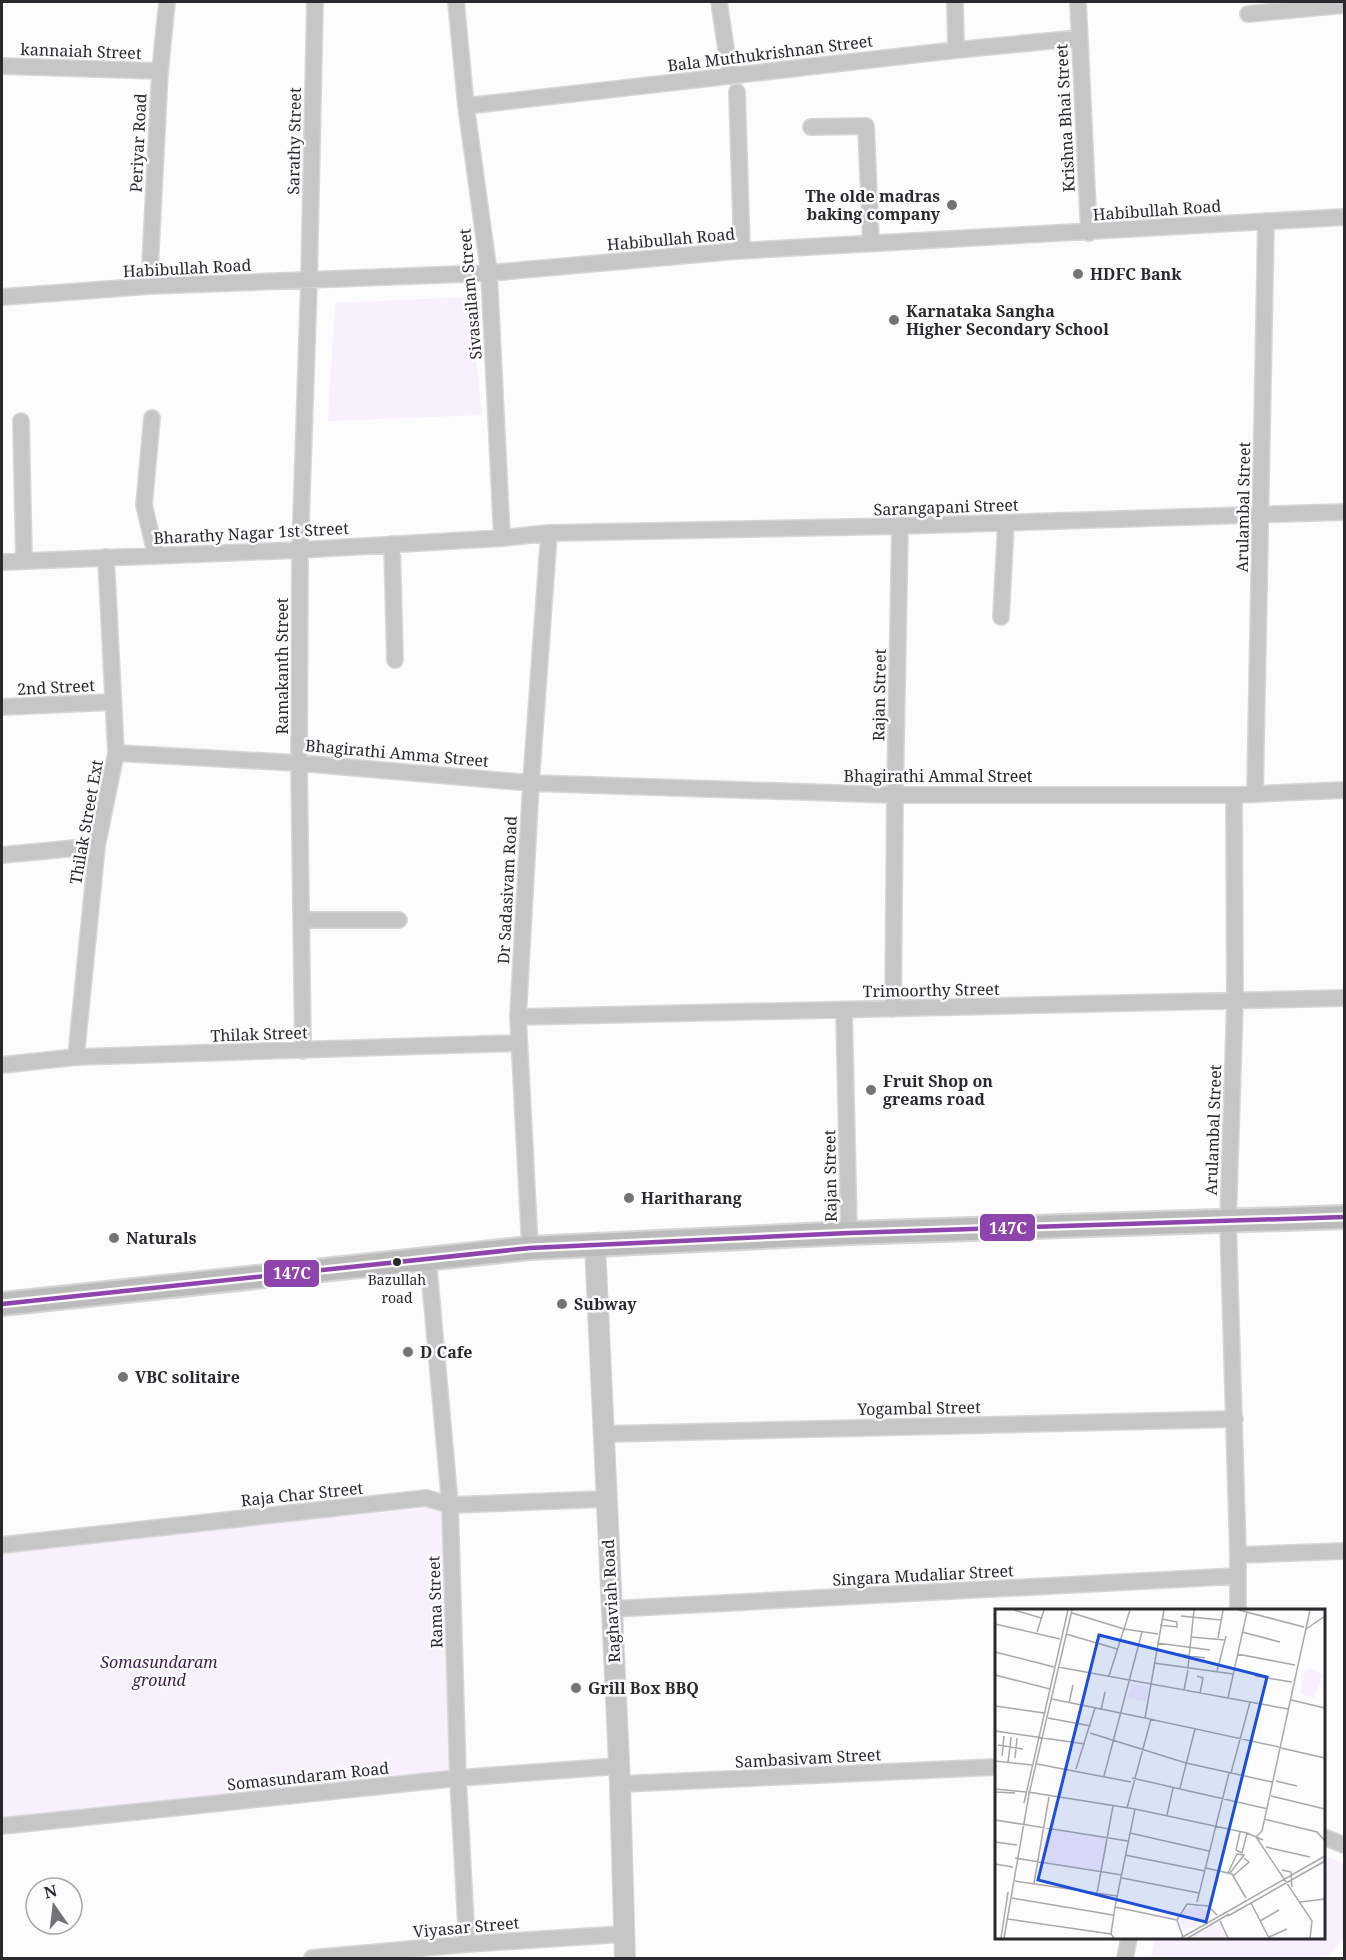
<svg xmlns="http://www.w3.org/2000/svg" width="1346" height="1960" viewBox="0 0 1346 1960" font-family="'Noto Serif',serif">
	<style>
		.green { fill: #f8f0fd }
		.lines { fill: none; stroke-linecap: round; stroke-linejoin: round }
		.minor-casing { stroke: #d7d6d7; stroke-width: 18 }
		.tertiary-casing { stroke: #d7d6d7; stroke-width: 22 }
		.secondary-casing { stroke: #d7d6d7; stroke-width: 26 }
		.minor { stroke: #c6c6c6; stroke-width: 15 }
		.tertiary { stroke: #c6c6c6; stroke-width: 20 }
		.secondary { stroke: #bbbbbc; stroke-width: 22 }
		.bus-1-casing { stroke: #fcfbfd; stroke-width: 9 }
		.bus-1 { stroke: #8e44ad; stroke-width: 4.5 }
		.poi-dot { fill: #757376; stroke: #fcfbfd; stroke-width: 2 }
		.bus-dot { fill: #2c292e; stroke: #fcfbfd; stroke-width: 2 }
		.labels { text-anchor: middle; stroke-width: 5; stroke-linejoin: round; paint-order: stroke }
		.bus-label { font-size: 14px; fill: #2c292e; stroke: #fcfbfd }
		.street-label { font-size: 16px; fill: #2c292e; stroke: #fcfbfd }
		.poi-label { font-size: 16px; font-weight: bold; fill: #2c292e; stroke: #fcfbfd; text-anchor: start }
		.park-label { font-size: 16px; font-style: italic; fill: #3a1d4c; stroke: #fcfbfd }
		.inset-road { fill: none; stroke: #a9a8aa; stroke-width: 1.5 }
		.view { fill: #1d4ed8; fill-opacity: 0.15; stroke: #1d4ed8; stroke-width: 3 }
		.inset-edge { fill: none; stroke: #2c292e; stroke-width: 3 }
		.line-badge { stroke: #fcfbfd; stroke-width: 2 }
		.badge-label { font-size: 16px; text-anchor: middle; font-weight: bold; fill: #fff }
	</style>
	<rect width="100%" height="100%" fill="#fcfcfc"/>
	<!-- green -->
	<path class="green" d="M 469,297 L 482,415 L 328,421 L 335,303 Z
		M 447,1506 L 464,1775 L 2,1823 L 2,1551 Z
		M 1324,1856 L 1344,1863 L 1344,1939 L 1325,1958 L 1151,1958 L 1155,1938 L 1324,1938 Z"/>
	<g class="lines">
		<!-- minor casing -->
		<g class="minor-casing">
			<path id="minor" d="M 456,2 L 466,106 L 489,273 L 502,538 L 549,533 L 900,526 L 1344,512
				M 719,2 L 730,75
				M 955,2 L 956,50
				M 1078,2 L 1089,233
				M 1248,14 L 1344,5
				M 2,66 L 160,71
				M 737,92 L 742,251
				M 466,106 L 956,50 L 1079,38
				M 811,127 L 866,126 L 871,243
				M 149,286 L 160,71 L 167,2
				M 2,297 L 149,286 L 489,273 L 736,251 L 1344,217
				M 152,418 L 144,505 L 156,556
				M 21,421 L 24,561
				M 392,544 L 395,660
				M 2,562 L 300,550 L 502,538
				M 1001,617 L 1006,523
				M 2,707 L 112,702
				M 116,753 L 299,763 L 531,783 L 895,795 L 1234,795 L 1344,790
				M 1255,793 L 1266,221
				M 1234,795 L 1235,1001 L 1228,1222 L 1238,1555 L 1238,1610
				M 2,855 L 97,846
				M 303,920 L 399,920
				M 893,1009 L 895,795 L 900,526
				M 844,1010 L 849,1233
				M 518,1017 L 1344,998
				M 303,1051 L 299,763 L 300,550 L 309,281 L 315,2
				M 76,1057 L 97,846 L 116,753 L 106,557
				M 2,1065 L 76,1057 L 518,1043
				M 530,1248 L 518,1017 L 531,783 L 549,533
				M 428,1259 L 450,1505 L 458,1778 L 467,1944
				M 604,1434 L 1235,1419
				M 2,1545 L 426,1498 L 450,1505 L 605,1499
				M 1238,1555 L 1344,1551
				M 611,1609 L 1238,1576
				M 620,1784 L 996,1767
				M 2,1826 L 458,1778 L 619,1766
				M 1324,1837 L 1344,1845
				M 312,1958 L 467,1944 L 624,1934
				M 1125,1958 L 1129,1938"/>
		</g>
		<!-- tertiary casing -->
		<g class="tertiary-casing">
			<path id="tertiary" d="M 595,1244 L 620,1784 L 625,1958"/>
		</g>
		<!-- secondary casing -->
		<g class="secondary-casing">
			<path id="secondary" d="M 2,1304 L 530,1248 L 849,1233 L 1344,1217"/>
		</g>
		<!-- minor -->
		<use href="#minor" class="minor"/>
		<!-- tertiary -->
		<use href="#tertiary" class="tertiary"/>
		<!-- secondary -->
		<use href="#secondary" class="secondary"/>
		<!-- bus-1 casing -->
		<g class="bus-1-casing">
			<path id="bus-1" d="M 2,1304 L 530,1248 L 849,1233 L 1344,1217"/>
		</g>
		<!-- bus-1 -->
		<use href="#bus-1" class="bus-1"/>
	</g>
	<!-- markers -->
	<g class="poi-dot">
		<circle cx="952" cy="205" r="6"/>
		<circle cx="1078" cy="274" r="6"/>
		<circle cx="894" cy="320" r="6"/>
		<circle cx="871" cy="1090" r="6"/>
		<circle cx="629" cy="1198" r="6"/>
		<circle cx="114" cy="1238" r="6"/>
		<circle cx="562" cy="1304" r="6"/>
		<circle cx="408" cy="1352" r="6"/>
		<circle cx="123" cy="1377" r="6"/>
		<circle cx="576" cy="1688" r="6"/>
	</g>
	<circle class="bus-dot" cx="397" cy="1262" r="5"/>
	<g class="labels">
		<!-- bus labels -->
		<g class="bus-label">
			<text x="397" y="1285">Bazullah<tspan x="397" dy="18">road</tspan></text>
		</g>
		<!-- street labels -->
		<g class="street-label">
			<text transform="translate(81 51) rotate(2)" y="6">kannaiah Street</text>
			<text transform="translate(770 53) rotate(-7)" y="6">Bala Muthukrishnan Street</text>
			<text transform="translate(1065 118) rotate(-93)" y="6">Krishna Bhai Street</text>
			<text transform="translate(294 141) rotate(-89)" y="6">Sarathy Street</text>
			<text transform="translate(138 143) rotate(-87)" y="6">Periyar Road</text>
			<text transform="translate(1157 210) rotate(-4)" y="6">Habibullah Road</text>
			<text transform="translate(671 239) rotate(-5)" y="6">Habibullah Road</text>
			<text transform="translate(187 268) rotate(-3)" y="6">Habibullah Road</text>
			<text transform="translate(470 294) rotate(-95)" y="6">Sivasailam Street</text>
			<text transform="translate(946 507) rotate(-2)" y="6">Sarangapani Street</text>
			<text transform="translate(1243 507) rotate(-89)" y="6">Arulambal Street</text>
			<text transform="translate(251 533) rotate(-3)" y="6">Bharathy Nagar 1st Street</text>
			<text transform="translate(282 666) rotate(-90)" y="6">Ramakanth Street</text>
			<text transform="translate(56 687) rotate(-3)" y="6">2nd Street</text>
			<text transform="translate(879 695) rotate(-89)" y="6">Rajan Street</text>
			<text transform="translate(397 753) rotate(5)" y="6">Bhagirathi Amma Street</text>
			<text x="938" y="782">Bhagirathi Ammal Street</text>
			<text transform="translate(86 822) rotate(-80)" y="6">Thilak Street Ext</text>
			<text transform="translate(507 890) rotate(-87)" y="6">Dr Sadasivam Road</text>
			<text transform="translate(931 990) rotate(-1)" y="6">Trimoorthy Street</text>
			<text transform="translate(259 1034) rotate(-2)" y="6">Thilak Street</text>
			<text transform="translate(1213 1130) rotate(-88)" y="6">Arulambal Street</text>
			<text transform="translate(830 1176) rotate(-91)" y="6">Rajan Street</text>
			<text transform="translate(919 1408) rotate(-1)" y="6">Yogambal Street</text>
			<text transform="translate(302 1494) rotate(-6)" y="6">Raja Char Street</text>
			<text transform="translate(923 1575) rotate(-3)" y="6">Singara Mudaliar Street</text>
			<text transform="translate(611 1601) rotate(-93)" y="6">Raghaviah Road</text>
			<text transform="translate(435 1602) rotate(-92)" y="6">Rama Street</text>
			<text transform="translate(808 1758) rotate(-3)" y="6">Sambasivam Street</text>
			<text transform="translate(308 1776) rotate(-6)" y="6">Somasundaram Road</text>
			<text transform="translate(466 1927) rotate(-5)" y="6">Viyasar Street</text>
		</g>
		<!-- poi labels -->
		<g class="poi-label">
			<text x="940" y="202" text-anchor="end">The olde madras<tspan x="940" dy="18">baking company</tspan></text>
			<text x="1090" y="280">HDFC Bank</text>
			<text x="906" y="317">Karnataka Sangha<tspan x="906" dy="18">Higher Secondary School</tspan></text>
			<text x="883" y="1087">Fruit Shop on<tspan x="883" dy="18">greams road</tspan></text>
			<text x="641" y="1204">Haritharang</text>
			<text x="126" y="1244">Naturals</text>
			<text x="574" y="1310">Subway</text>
			<text x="420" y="1358">D Cafe</text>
			<text x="135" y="1383">VBC solitaire</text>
			<text x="588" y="1694">Grill Box BBQ</text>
		</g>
		<!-- park labels -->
		<g class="park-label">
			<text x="159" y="1668">Somasundaram<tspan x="159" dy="18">ground</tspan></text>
		</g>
	</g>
	<!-- overview -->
	<g transform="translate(995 1609)">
		<rect width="330" height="330" fill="#fcfcfc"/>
		<path d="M 315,59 L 328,66 L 319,89 L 305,85 L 309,62 ZM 137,75 L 154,78 L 152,93 L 132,89 ZM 52,220 L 113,228 L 107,262 L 45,254 ZM 201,296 L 219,306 L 188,323 L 185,311 L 189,303 ZM 224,314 L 232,329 L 195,329 Z" fill="#f8f0fd"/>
		<path class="inset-road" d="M 19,1 L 46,9M 169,1 L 150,109 L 284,138M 244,1 L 309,18M 310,1 L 330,1M 315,1 L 267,222 L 261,228 L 317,312 L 315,329M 77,4 L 129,20 L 163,25M 186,7 L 226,11M 0,15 L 65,30M 165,16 L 182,18 L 182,13 L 167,10M 311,20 L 330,7M 42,23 L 49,1M 247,23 L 285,33M 71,25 L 122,40M 196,28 L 230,31M 223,29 L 228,1M 162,34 L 215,41M 0,43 L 59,58M 183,45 L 210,49M 242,45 L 300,56M 159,54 L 238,65M 63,58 L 293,100M 193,58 L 199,1M 222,62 L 231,27M 0,66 L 55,80M 114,67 L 135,1M 202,67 L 208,69 L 205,84M 260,67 L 297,73M 189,81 L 193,61M 233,89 L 252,3M 57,90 L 150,109M 296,91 L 330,99M 74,94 L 78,76M 0,97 L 49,104M 106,101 L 110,83M 53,109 L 96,117M 0,122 L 90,135M 95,124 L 191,154 L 277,173M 3,136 L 15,138 L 16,128M 286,139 L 330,149M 7,147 L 9,127M 20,149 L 22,129M 0,152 L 37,156M 13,153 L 15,138 L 28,140M 42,155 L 136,173M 81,160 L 100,99M 236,164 L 255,93M 109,167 L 147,23M 137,169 L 273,200M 281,172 L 302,177M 185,179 L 200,120M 0,180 L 31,183M 0,183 L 20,184M 33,183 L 140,200 L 252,224 L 268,231M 276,187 L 330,200M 29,194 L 73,1M 132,199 L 156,110M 172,206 L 178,179M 269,210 L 322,223 L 330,232M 0,211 L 133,232M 245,223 L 241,241 L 247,244 L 252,224M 135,224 L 214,242M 0,233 L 22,236M 271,238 L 315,248M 130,246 L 210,262M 20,249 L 127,266M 0,255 L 18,258M 211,259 L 237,265 L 251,289M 287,261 L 296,263 L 297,278M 233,264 L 242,245 L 249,246 L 235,264M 238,267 L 254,253 L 249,249M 127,269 L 204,284M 20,272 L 122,287M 39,274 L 54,188M 102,284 L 118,197M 17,289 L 118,306M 202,293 L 234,164M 305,293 L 330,290M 256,294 L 274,329M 120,298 L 182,311M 233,307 L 330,252M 13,310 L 116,325M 225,312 L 233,329M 265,312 L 284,301M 188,328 L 182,311 L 192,295 L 213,297 L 222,306M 274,328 L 292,320M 6,329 L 13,283M 9,329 L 34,185 L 77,1M 119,329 L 116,325 L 120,298 L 140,200M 186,329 L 330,247M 193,329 L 234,305"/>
		<path class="view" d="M 104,26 L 272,68 L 211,313 L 43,271 Z"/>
		<rect width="330" height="330" class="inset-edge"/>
	</g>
	<g class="line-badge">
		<rect x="979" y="1213" width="57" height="29" rx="6" fill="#8e44ad"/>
		<rect x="263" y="1259" width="57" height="29" rx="6" fill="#8e44ad"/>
	</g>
	<g class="badge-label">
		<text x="1008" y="1234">147C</text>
		<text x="292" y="1279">147C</text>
	</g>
	<!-- border -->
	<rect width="1346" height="1960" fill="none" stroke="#2c292e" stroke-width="6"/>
	<!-- north arrow -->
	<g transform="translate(54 1906) rotate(346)"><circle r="28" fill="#fcfbfd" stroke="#a9a7aa" stroke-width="1.5"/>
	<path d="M0-4.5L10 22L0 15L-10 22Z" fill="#757376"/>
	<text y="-9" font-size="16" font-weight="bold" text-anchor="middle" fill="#2c292e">N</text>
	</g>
</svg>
